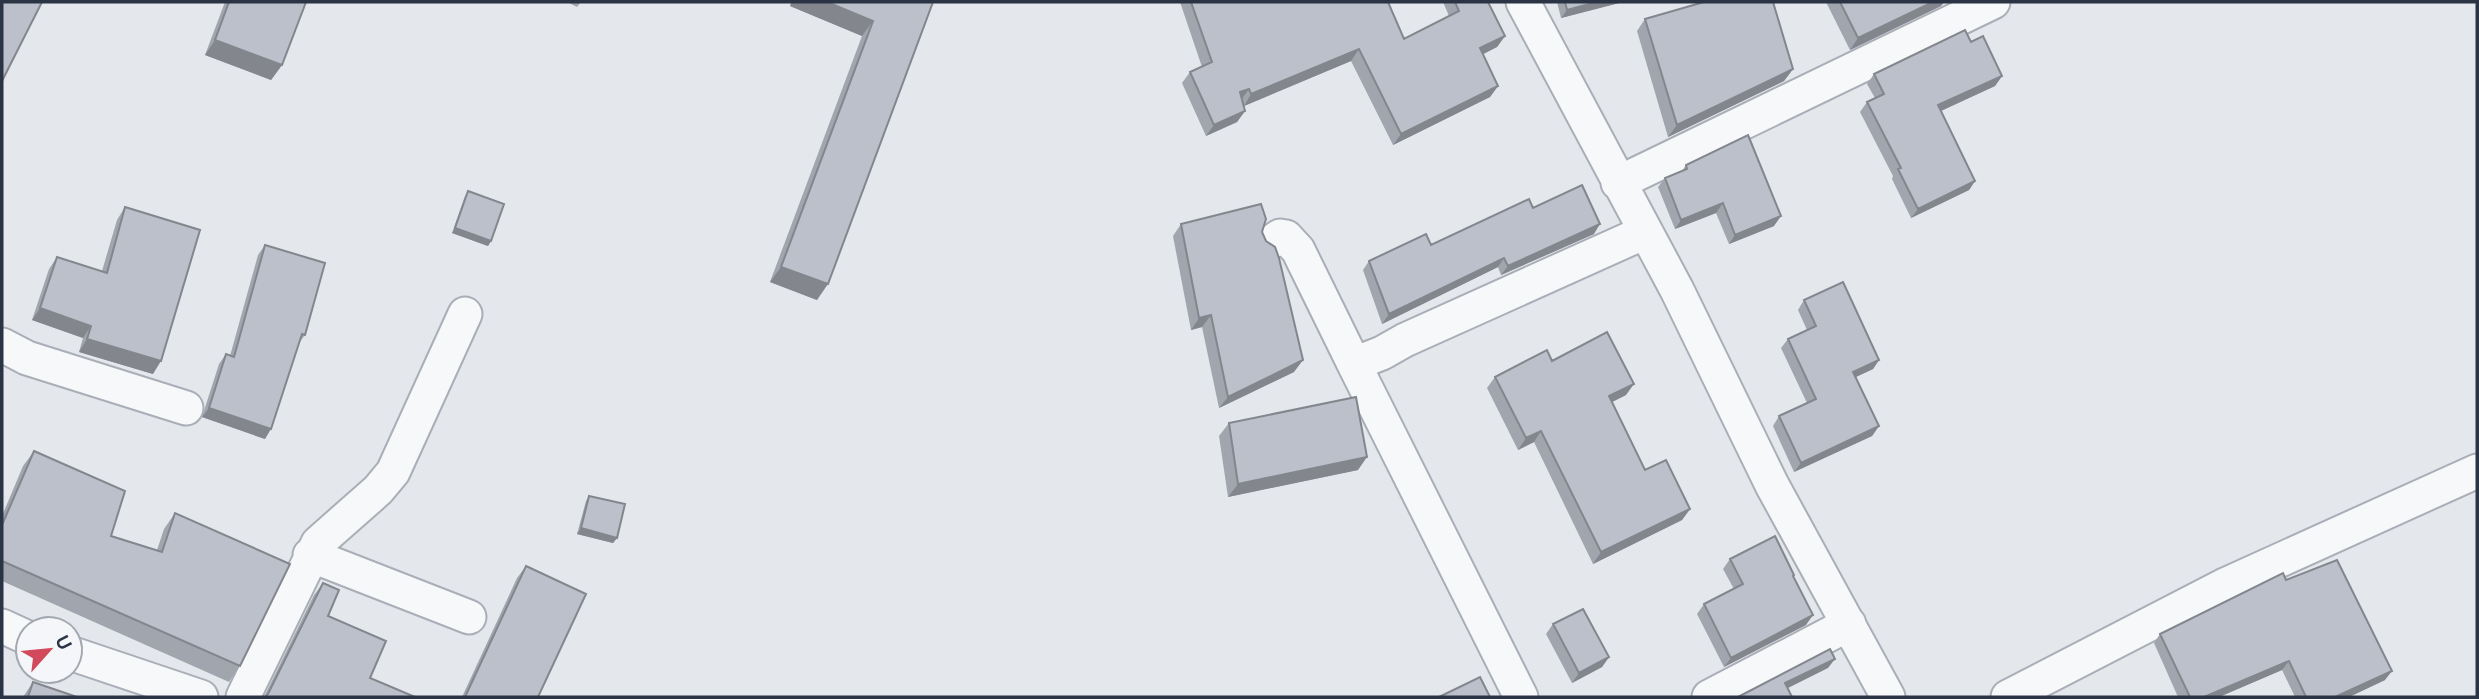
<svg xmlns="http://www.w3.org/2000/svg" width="2479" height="699" viewBox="0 0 2479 699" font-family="Overpass,sans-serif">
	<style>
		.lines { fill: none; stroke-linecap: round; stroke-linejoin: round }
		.minor-casing { stroke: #a9aeb7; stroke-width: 37 }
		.minor { stroke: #f7f8fa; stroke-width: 33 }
		.wall { fill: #a1a5ae }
		.shaded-wall { fill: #83868d }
		.building { fill: #bbc0ca; stroke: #83868d; stroke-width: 2 }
	</style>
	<rect width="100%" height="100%" fill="#e4e7ec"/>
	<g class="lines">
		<!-- minor casing -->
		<g class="minor-casing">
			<path id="minor" d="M 1523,2 L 1677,290 L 1772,485 L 1888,697
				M 1618,183 L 1993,2
				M 1273,241 L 1280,236 L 1286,237 L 1298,250 L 1354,364
				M 2,345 L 27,358 L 186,408
				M 310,555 L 469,617
				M 2,626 L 28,638
				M 70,653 L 201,697
				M 243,697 L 318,543 L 378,490 L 393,472 L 465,314
				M 1521,697 L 1354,364 L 1382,353 L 1405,340 L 1645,232
				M 1709,697 L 1849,624
				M 2008,697 L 2227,584 L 2477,471"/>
		</g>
		<!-- minor -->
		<use href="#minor" class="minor"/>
	</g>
	<!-- wall -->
	<path class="wall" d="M 225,2 L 306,2 L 282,65 L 271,80 L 205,55 Z
		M 567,2 L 581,2 L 577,7 Z
		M 791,2 L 933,2 L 817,300 L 770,282 L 862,36 L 790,6 Z
		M 1180,2 L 1388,2 L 1404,39 L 1449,16 L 1443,2 L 1488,2 L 1505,36 L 1497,47 L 1482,54 L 1498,86 L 1490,97 L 1393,145 L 1351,61 L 1244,106 L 1245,111 L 1237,122 L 1206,136 L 1182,83 L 1190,72 L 1202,67 Z
		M 1557,2 L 1623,2 L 1561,18 Z
		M 1826,2 L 1944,2 L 1941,6 L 1850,50 Z
		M 1645,19 L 1793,69 L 1784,81 L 1668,137 L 1637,31 Z
		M 1971,42 L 2002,76 L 1995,86 L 1941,111 L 1975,181 L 1969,190 L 1911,218 L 1892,179 L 1893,176 L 1860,112 L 1867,102 L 1875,98 L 1867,84 L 1874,74 Z
		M 1686,165 L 1774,226 L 1729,244 L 1716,213 L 1675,229 L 1658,187 L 1665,178 L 1682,171 Z
		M 468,191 L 491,241 L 488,246 L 452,233 L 465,196 Z
		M 125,207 L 153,374 L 79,352 L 83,338 L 32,320 L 49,269 L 57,257 L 102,271 L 117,220 Z
		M 1533,208 L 1594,234 L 1501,275 L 1498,267 L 1382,324 L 1363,270 L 1369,261 L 1431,245 Z
		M 1181,224 L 1262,232 L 1294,372 L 1219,408 L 1202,327 L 1191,330 L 1173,236 Z
		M 265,245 L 305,335 L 299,343 L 265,439 L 202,417 L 219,364 L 226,354 L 230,356 L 258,255 Z
		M 1804,300 L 1879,360 L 1873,369 L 1856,377 L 1879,426 L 1872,436 L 1794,472 L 1773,426 L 1779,416 L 1807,403 L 1781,348 L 1788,339 L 1807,330 L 1798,310 Z
		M 1552,361 L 1626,395 L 1612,402 L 1645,470 L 1690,509 L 1682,520 L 1593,564 L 1534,442 L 1518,450 L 1487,388 L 1495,377 Z
		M 1229,423 L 1358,470 L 1228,497 L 1219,436 Z
		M 34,451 L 111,536 L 157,550 L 164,529 L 175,513 L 240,666 L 229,682 L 2,581 L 2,516 L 23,466 Z
		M 589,496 L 617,538 L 613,543 L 577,534 L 586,501 Z
		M 1730,559 L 1793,577 L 1806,625 L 1724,667 L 1697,614 L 1704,604 L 1734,589 L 1723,569 Z
		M 526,566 L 538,697 L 462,697 L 517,578 Z
		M 2286,580 L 2385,680 L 2349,697 L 2295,697 L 2282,670 L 2219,697 L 2178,697 L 2154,643 L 2160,634 Z
		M 323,583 L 328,616 L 370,678 L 415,697 L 264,697 L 314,595 Z
		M 1553,624 L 1609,657 L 1602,667 L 1572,683 L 1546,634 Z
		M 33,682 L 77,697 L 23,697 Z"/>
	<!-- shaded-wall -->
	<path class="shaded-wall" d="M 792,2 L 827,2 L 873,21 L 862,36 L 790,6 Z
		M 1597,2 L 1623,2 L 1561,18 L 1567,10 Z
		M 1933,2 L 1944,2 L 1941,6 L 1850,50 L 1858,38 Z
		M 1505,36 L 1497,47 L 1472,60 L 1480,48 Z
		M 215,40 L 282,65 L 271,80 L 205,55 Z
		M 1359,49 L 1351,61 L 1244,106 L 1251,94 Z
		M 1793,69 L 1784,81 L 1668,137 L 1677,125 Z
		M 2002,76 L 1995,86 L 1932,115 L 1938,105 Z
		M 1498,86 L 1490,97 L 1393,145 L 1401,134 Z
		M 1249,89 L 1241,100 L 1240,92 Z
		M 1245,111 L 1237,122 L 1206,136 L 1214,125 Z
		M 1975,181 L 1969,190 L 1911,218 L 1918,209 Z
		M 1723,203 L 1716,213 L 1675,229 L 1681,220 Z
		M 1781,216 L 1774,226 L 1729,244 L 1735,235 Z
		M 1600,224 L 1594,234 L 1501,275 L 1508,266 Z
		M 455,228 L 491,241 L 488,246 L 452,233 Z
		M 1504,258 L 1498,267 L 1382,324 L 1389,314 Z
		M 781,267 L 828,284 L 817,300 L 770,282 Z
		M 40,308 L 91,326 L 83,338 L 32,320 Z
		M 1211,315 L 1202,327 L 1191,330 L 1199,318 Z
		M 87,339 L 161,361 L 153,374 L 79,352 Z
		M 1303,360 L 1294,372 L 1219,408 L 1228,397 Z
		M 1879,360 L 1873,369 L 1847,381 L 1853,372 Z
		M 1634,384 L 1626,395 L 1602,407 L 1609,396 Z
		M 209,408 L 271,429 L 265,439 L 202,417 Z
		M 1879,426 L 1872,436 L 1794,472 L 1801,463 Z
		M 1541,431 L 1534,442 L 1518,450 L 1526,438 Z
		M 1367,457 L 1358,470 L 1228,497 L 1238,484 Z
		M 1690,509 L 1682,520 L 1593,564 L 1601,552 Z
		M 581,528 L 617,538 L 613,543 L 577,534 Z
		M 1813,615 L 1806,625 L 1724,667 L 1731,658 Z
		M 1609,657 L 1602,667 L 1572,683 L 1579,673 Z
		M 1835,659 L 1828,668 L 1778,693 L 1785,683 Z
		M 2289,661 L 2282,670 L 2219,697 L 2204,697 Z
		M 2392,671 L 2385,680 L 2349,697 L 2335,697 Z"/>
	<!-- building -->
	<path class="building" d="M 2,2 L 42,2 L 2,81 Z
		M 229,2 L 306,2 L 282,65 L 215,40 Z
		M 827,2 L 933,2 L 828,284 L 781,267 L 873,21 Z
		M 1191,2 L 1388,2 L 1404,39 L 1459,11 L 1455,2 L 1488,2 L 1505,36 L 1480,48 L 1498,86 L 1401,134 L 1359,49 L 1251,94 L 1249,89 L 1240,92 L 1245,111 L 1214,125 L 1190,72 L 1212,62 Z
		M 1565,2 L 1597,2 L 1567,10 Z
		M 1704,2 L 1773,2 L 1793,69 L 1677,125 L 1645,19 Z
		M 1840,2 L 1933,2 L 1858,38 Z
		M 1965,30 L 1971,42 L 1983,36 L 2002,76 L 1938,105 L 1975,181 L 1918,209 L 1898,169 L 1901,168 L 1867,102 L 1884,94 L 1874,74 Z
		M 1748,135 L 1781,216 L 1735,235 L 1723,203 L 1681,220 L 1665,178 L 1687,169 L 1686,165 Z
		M 1582,185 L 1600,224 L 1508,266 L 1504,258 L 1389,314 L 1369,261 L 1426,234 L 1431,245 L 1529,199 L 1533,208 Z
		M 468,191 L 504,204 L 491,241 L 455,228 Z
		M 1261,204 L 1266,219 L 1262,232 L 1266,241 L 1275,247 L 1279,258 L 1303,360 L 1228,397 L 1211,315 L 1199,318 L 1181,224 Z
		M 125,207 L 200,230 L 161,361 L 87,339 L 91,326 L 40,308 L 57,257 L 107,273 Z
		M 265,245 L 325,263 L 305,335 L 302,334 L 271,429 L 209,408 L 226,354 L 234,357 Z
		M 1843,282 L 1879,360 L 1853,372 L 1879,426 L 1801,463 L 1779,416 L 1816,399 L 1788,339 L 1816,326 L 1804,300 Z
		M 1607,332 L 1634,384 L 1609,396 L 1645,470 L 1666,460 L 1690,509 L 1601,552 L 1541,431 L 1526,438 L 1495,377 L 1547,350 L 1552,361 Z
		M 1356,397 L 1367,457 L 1238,484 L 1229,423 Z
		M 34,451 L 125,491 L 111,536 L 162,552 L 175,513 L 290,564 L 240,666 L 2,561 L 2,525 Z
		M 589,496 L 625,504 L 617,538 L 581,528 Z
		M 1775,536 L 1794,575 L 1793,576 L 1813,615 L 1731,658 L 1704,604 L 1743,584 L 1730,559 Z
		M 2337,560 L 2392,671 L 2335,697 L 2306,697 L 2289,661 L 2204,697 L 2190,697 L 2160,634 L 2283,573 L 2286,580 Z
		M 526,566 L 586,594 L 538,697 L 465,697 Z
		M 323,583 L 339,590 L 328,616 L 386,641 L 370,678 L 415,697 L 265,697 L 268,694 Z
		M 1583,609 L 1609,657 L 1579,673 L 1553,624 Z
		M 1830,649 L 1835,659 L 1785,683 L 1792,697 L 1738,697 Z
		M 1480,677 L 1490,697 L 1439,697 Z
		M 33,682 L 77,697 L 28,697 Z"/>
	<!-- border -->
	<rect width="2479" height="699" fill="none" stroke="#2b3445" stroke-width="7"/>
	<!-- north arrow -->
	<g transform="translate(49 650) rotate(63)"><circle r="33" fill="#f4f6f9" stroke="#a4a8b1" stroke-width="2"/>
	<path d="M0-5L12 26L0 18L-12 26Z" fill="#d1495b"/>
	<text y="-10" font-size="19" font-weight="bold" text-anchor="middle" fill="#2b3445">U</text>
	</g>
</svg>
